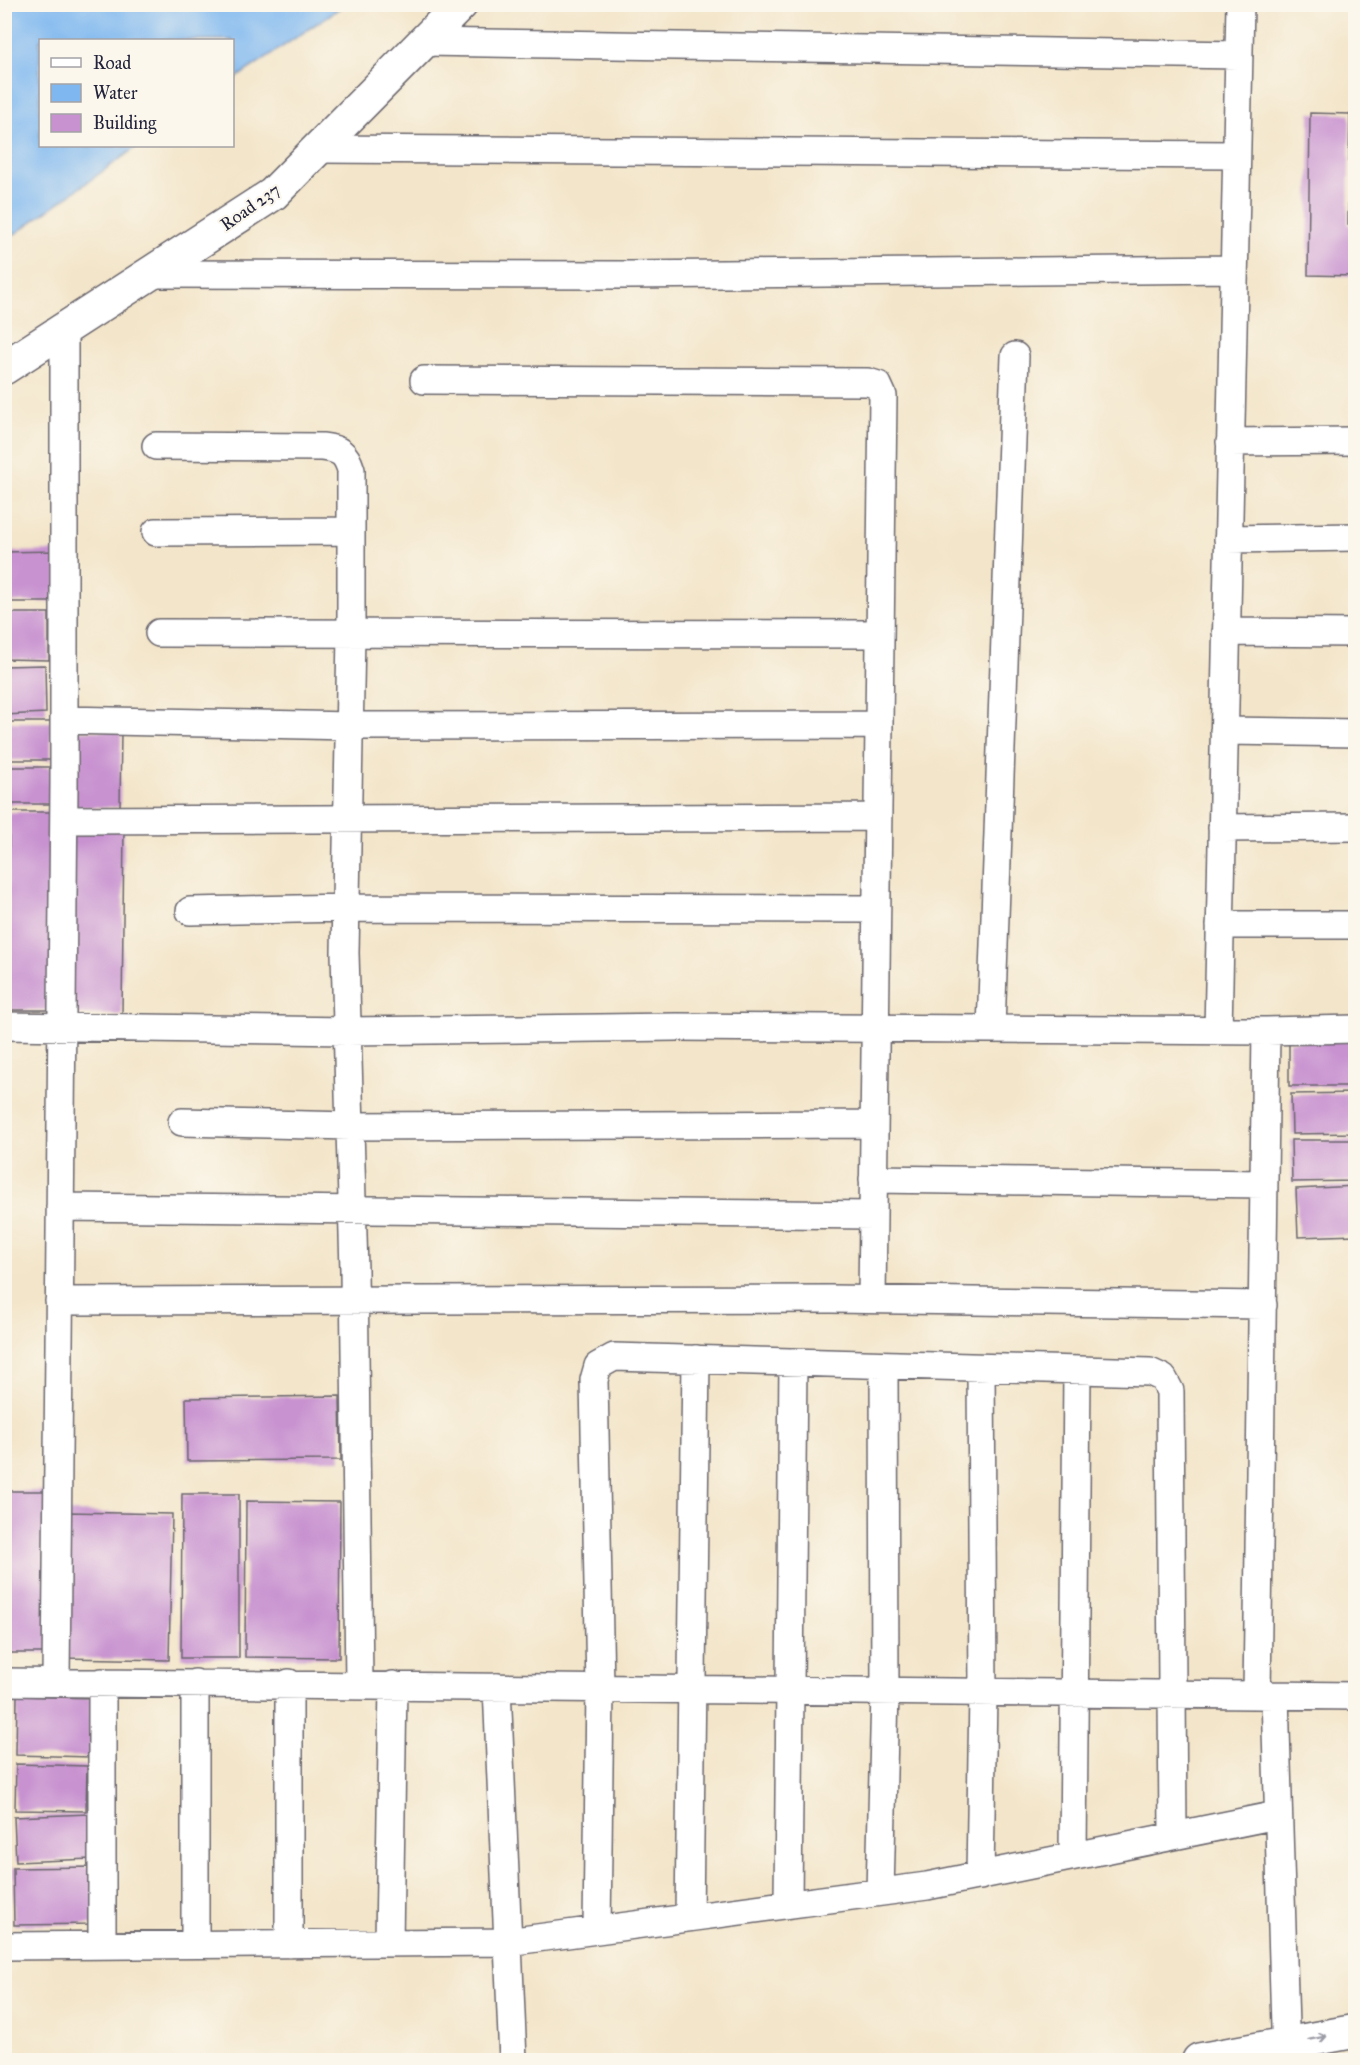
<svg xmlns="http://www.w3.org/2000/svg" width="1360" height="2065" viewBox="0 0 1360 2065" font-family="'IM FELL Great Primer',serif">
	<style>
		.water { fill: #7fb8f0; stroke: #506d96; stroke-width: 1.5 }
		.building { fill: #c892d0 }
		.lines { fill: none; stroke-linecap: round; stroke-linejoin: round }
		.minor-casing { stroke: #6b666d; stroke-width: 30 }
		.tertiary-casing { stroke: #6b666d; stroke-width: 36 }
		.minor { stroke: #fff; stroke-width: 27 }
		.tertiary { stroke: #fff; stroke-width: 33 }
		.oneway { stroke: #9c9ca7 }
		.labels { text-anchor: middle; stroke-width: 4.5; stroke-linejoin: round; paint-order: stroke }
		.street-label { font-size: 18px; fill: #22223b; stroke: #fbf7ec }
	</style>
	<rect width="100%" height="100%" fill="#fbf7ec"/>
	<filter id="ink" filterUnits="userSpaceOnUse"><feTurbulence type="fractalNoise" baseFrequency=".0167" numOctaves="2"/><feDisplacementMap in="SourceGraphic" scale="12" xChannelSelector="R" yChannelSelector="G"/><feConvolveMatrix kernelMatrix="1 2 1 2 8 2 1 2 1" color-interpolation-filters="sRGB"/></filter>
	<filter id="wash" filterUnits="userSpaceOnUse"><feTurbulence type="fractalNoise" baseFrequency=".008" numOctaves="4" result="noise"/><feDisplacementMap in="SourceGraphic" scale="24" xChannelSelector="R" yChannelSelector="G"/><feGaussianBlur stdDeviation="1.35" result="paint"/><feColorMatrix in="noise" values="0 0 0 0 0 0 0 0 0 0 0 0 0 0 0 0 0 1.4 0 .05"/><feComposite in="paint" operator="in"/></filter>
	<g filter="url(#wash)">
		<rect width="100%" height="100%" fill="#f3e5c9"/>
		<!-- water -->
		<path class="water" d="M 5,4 L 344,4 L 344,5 L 233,80 L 232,40 L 40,40 L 40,146 L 138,146 L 5,241 Z"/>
		<g id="blocks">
			<!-- building -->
			<path class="building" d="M 1310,113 L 1350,114 L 1348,225 L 1356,225 L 1356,276 L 1308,275 Z
				M 57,551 L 57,602 L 4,602 L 4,552 Z
				M 4,613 L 49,613 L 49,660 L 4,659 Z
				M 45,665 L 46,713 L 4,715 L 4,666 Z
				M 4,722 L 51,722 L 51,760 L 4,760 Z
				M 69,731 L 121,731 L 120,807 L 69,807 Z
				M 4,767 L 51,767 L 51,804 L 4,804 Z
				M 9,812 L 61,812 L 59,1010 L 7,1010 Z
				M 69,826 L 124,826 L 122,1015 L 66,1014 Z
				M 1289,1041 L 1356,1041 L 1356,1086 L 1289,1086 Z
				M 1356,1093 L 1356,1133 L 1292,1134 L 1291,1094 Z
				M 1291,1140 L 1356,1140 L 1356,1181 L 1292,1182 Z
				M 1356,1186 L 1356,1235 L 1298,1237 L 1296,1189 Z
				M 340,1396 L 341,1460 L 187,1461 L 186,1398 Z
				M 4,1491 L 50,1491 L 52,1653 L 4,1653 Z
				M 182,1494 L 239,1494 L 239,1658 L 181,1658 Z
				M 246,1501 L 340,1502 L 339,1658 L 245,1657 Z
				M 67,1512 L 172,1514 L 169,1660 L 63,1658 Z
				M 17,1696 L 92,1698 L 91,1757 L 16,1755 Z
				M 16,1764 L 87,1766 L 86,1811 L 15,1810 Z
				M 89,1814 L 91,1859 L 16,1862 L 14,1817 Z
				M 95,1867 L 96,1924 L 14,1925 L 13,1868 Z"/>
		</g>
	</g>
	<g filter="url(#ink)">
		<use href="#blocks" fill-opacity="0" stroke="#6b666d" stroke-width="1.5"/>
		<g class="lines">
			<!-- minor casing -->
			<g class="minor-casing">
				<path id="minor" d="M 424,42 L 1238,55
					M 318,149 L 1235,155
					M 150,274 L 630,275 L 1233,269
					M 424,380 L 868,382 L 878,385 L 883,396 L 872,1299
					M 1230,442 L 1356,441
					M 156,446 L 322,447 C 340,449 346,453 351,470 L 351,634 L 345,953 L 354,1270 L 359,1684
					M 156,532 L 351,531
					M 1228,539 L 1356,537
					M 1226,632 L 1356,633
					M 159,633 L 880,634
					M 64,720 L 349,726 L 879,725
					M 1224,731 L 1356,733
					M 64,820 L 877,817
					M 1222,828 L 1356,827
					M 190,911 L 346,908 L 876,909
					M 1220,925 L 1356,925
					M 4,1026 L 347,1031 L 677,1027 L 1266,1031 L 1356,1029
					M 991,1029 L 1015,356
					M 1218,1031 L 1240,4
					M 182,1122 L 350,1126 L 873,1124
					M 873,1179 L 1264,1184
					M 60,1207 L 872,1215
					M 59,1301 L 831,1299 L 1263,1305
					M 4,1682 C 455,1686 905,1693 1356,1696
					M 56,1682 L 64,784 L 64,329
					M 102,1682 L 102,1945
					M 195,1683 L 195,1944
					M 497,1687 L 513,2060
					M 1257,1695 L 1266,1031
					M 1275,1696 L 1286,2060
					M 1073,1856 L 1077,1371
					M 980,1876 L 983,1694 L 981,1368
					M 880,1892 L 885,1693 L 884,1365
					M 788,1904 L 793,1362
					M 689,1917 L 696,1359
					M 597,1929 L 600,1688 L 594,1380 L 598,1366 L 614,1357 L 1150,1372 L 1163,1378 L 1170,1391 L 1173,1836
					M 389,1942 L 393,1685
					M 289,1944 L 289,1683
					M 4,1946 L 507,1942 L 927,1886 L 1277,1815"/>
			</g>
			<!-- tertiary casing -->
			<g class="tertiary-casing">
				<path id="tertiary" d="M 4,368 L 273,194 L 461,4
					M 1199,2060 L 1356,2031"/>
			</g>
			<!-- minor -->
			<use href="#minor" class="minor"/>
			<!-- tertiary -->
			<use href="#tertiary" class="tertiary"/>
		</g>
		<!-- one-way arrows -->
		<defs><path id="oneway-shaft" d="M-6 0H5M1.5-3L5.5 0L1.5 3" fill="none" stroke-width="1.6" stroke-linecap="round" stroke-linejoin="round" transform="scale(1.5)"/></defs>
		<use class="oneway" href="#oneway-shaft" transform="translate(1318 2038) rotate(-11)"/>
	</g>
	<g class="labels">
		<!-- street labels -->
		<g class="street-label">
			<text transform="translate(250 207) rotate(-35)" y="6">Road 237</text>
		</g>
	</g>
	<!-- margin -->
	<rect width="1360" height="2065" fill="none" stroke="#fbf7ec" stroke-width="24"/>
	<!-- legend -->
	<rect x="39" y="39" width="195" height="108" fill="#fbf7ec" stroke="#a4a2a5" stroke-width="1.5"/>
	<rect x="51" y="58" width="30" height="9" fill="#ffffff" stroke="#a4a2a5" stroke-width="1.5"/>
	<text x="93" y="69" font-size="18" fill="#22223b">Road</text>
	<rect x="51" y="84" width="30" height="18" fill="#7fb8f0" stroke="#a4a2a5" stroke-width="1.5"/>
	<text x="93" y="99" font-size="18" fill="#22223b">Water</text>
	<rect x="51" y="114" width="30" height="18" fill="#c892d0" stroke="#a4a2a5" stroke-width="1.5"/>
	<text x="93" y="129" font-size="18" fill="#22223b">Building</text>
</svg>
